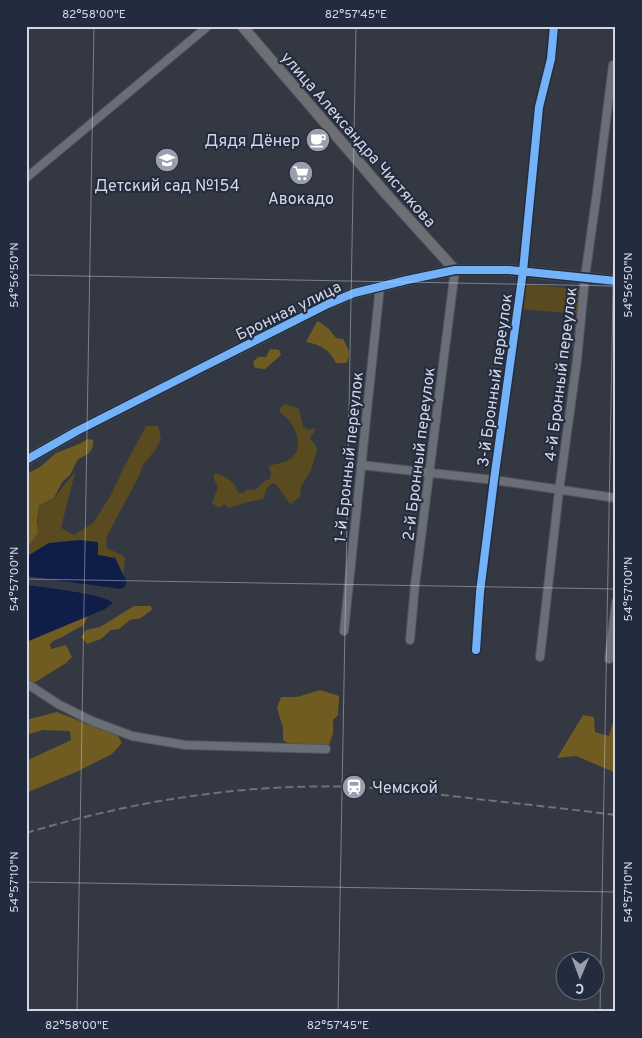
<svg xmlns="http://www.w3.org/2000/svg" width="642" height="1038" viewBox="0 0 642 1038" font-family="Overpass,sans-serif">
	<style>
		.green { fill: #594a20 }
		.forest { fill: #705b21 }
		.water { fill: #0f1e49 }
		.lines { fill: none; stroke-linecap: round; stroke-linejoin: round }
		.street-casing { stroke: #50545d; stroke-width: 10 }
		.secondary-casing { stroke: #50545d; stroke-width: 12 }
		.street { stroke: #6a6e77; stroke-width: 8 }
		.secondary { stroke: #6d6f75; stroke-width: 10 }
		.rail { stroke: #6e7179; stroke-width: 2; stroke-dasharray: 8 4; stroke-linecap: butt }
		.cycleway-casing { stroke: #232c3e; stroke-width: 11 }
		.cycleway { stroke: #73b2f8; stroke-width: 8 }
		.ticks { fill: none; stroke: #d2d7e3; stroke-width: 1; stroke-opacity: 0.45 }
		.labels { text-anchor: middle; stroke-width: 4; stroke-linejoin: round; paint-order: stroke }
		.street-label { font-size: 16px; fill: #d2d7e3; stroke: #232c3e }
		.poi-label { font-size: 16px; fill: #d2d7e3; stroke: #232c3e }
		.neatline { fill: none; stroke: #d2d7e3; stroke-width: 2 }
		.ticks-label { font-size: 12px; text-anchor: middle; fill: #d2d7e3 }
	</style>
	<rect width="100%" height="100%" fill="#333843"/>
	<!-- green -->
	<path class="green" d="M 524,284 L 580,289 L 578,314 L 520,309 Z
		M 286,404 L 299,409 L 303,427 L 309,430 L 314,428 L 315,430 L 310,438 L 316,446 L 317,451 L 311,470 L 301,487 L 300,497 L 290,504 L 277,485 L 272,483 L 267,488 L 263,499 C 251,501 240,504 229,508 L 224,504 L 219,508 L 212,503 L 218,487 L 214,479 L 214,473 C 227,477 234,480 238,493 L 243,493 L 248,489 L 255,490 L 265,481 L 270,479 L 271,472 L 268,467 C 274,463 283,464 290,459 C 303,450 298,434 291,423 C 288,418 283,416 279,411 L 281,407 Z
		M 146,426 L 158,426 L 161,438 L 156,449 L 143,465 L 139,476 L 107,536 L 106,548 L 122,555 L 125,558 L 123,577 L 115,558 L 98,555 L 98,542 L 49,543 L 26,557 C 26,548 33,543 37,535 C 38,531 38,512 39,505 L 54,498 L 75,472 L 61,528 L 74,535 L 93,523 L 111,495 L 125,465 Z"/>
	<!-- forest -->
	<path class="forest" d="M 318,321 L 329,329 L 336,338 L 343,339 C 348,348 352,354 346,363 L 336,363 C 329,349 321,345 306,342 L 316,323 Z
		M 270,349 L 279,350 L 281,355 L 265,369 L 255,368 L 253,362 L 258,357 L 266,357 Z
		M 88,439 L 93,440 C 94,452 87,455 78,459 L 70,475 L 62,482 L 54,498 L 39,505 L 37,521 L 38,533 L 26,551 L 26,474 L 40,467 L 56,453 L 79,444 Z
		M 134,606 L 151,606 L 152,610 L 141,618 L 130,620 L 119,629 L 111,630 L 101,639 L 87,644 L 81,637 L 86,630 L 100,627 Z
		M 88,616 L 83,626 C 75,629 71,632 64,636 C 59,639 55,639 50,644 L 51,649 L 66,645 L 72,657 L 66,663 L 34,683 L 29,683 L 26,681 L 26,642 Z
		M 320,690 L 339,696 L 338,715 L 333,720 L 333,733 L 329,745 L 316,744 L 293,747 L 283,740 L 283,728 L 277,708 L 281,697 L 297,697 Z
		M 57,712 L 100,729 L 115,731 L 122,743 L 112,754 L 76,772 L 26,793 L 26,761 L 71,740 L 70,731 L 43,730 L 26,735 L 26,720 Z
		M 583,715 L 594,717 L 595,732 L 609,736 L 614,719 L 616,720 L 616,773 L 576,756 L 557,758 Z"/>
	<!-- water -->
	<path class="water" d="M 80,540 L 98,542 L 98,555 L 115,558 L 127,582 L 125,587 L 120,589 L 26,576 L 26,557 L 49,543 Z
		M 26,585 C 41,587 105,594 113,603 L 105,609 L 26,642 Z"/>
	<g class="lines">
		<!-- street casing -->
		<g class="street-casing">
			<path id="street" d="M 26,178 L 208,26
				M 361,465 L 494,480 L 616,498
				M 344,631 L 380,286
				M 410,640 L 415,585 L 455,270
				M 476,650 L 480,592 L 494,480 L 523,271 L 539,107 L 551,59 L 554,26
				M 540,657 L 559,491 L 577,360 L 585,277 L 597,192 L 613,65
				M 609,659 L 616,602
				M 26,683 L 58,704 L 92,721 L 132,736 L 185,745 L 326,749"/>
		</g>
		<!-- secondary casing -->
		<g class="secondary-casing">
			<path id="secondary" d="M 242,26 L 387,195 L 455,270
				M 26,460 L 77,431 L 201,368 L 328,304 L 354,293 L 407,280 L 455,270 L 509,270 L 616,281"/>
		</g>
		<!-- street -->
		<use href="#street" class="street"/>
		<!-- secondary -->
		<use href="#secondary" class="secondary"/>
		<!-- rail -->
		<path class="rail" d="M 26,833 C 133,801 243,783 355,787 C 396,789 436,794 476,799 C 523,804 569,809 616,815"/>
		<!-- cycleway casing -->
		<g class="cycleway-casing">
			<path id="cycleway" d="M 26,460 L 77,431 L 201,368 L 328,304 L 354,293 L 407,280 L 455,270 L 509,270 L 616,281
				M 476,650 L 480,592 L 494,480 L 523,271 L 539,107 L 551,59 L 554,26"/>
		</g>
		<!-- cycleway -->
		<use href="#cycleway" class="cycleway"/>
	</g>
	<!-- ticks -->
	<path class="ticks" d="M 26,275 L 616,286M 26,579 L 616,589M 26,882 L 616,892M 77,1012 L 94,26M 338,1012 L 356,26M 600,1012 L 616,126"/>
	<!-- icons -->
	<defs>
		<g id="cafe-disc" transform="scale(1.25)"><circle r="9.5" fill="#9a9fab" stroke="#232c3e"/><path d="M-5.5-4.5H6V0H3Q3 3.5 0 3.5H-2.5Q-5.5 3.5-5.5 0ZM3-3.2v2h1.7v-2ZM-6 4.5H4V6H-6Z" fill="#fff"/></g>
		<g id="school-disc" transform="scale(1.25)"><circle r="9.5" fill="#9a9fab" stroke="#232c3e"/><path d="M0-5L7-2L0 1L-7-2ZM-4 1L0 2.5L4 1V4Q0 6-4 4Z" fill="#fff"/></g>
		<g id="supermarket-disc" transform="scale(1.25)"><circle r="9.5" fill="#9a9fab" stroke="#232c3e"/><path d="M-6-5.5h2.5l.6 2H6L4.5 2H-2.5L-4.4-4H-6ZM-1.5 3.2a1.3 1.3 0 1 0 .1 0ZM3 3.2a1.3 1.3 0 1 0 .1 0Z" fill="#fff"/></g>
		<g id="station-disc" transform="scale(1.25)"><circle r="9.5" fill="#9a9fab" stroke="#232c3e"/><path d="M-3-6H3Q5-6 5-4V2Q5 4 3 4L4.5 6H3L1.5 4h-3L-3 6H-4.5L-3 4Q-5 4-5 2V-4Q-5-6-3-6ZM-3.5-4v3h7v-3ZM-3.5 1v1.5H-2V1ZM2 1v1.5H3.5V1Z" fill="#fff"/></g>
	</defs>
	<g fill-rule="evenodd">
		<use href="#cafe-disc" x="318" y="140"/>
		<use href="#school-disc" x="167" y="160"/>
		<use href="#supermarket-disc" x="301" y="173"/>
		<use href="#station-disc" x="354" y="787"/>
	</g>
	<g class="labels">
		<!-- street labels -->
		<g class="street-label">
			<text transform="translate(359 139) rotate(49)" y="6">улица Александра Чистякова</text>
			<text transform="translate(288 310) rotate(-26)" y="6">Бронная улица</text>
			<text transform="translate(560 374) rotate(-83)" y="6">4-й Бронный переулок</text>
			<text transform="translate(494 380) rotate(-82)" y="6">3-й Бронный переулок</text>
			<text transform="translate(418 454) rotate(-83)" y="6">2-й Бронный переулок</text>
			<text transform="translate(348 457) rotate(-84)" y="6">1-й Бронный переулок</text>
		</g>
		<!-- poi labels -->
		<g class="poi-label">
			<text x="300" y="146" text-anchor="end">Дядя Дёнер</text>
			<text x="167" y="191">Детский сад №154</text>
			<text x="301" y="204">Авокадо</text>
			<text x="372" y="793" text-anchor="start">Чемской</text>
		</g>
	</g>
	<!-- border -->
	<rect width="642" height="1038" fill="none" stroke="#232c3e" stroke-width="55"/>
	<!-- north arrow -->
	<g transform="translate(580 976) rotate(181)"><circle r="24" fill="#232c3e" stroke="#697080"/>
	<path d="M0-4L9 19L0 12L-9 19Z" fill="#9a9fab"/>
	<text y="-8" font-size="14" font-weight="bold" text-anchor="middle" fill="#d2d7e3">С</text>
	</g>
	<rect x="28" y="28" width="586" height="982" class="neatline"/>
	<g class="ticks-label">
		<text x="94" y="18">82°58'00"E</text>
		<text x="356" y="18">82°57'45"E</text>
		<text transform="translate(14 275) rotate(-90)" y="4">54°56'50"N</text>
		<text transform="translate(628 285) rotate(-90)" y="4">54°56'50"N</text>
		<text transform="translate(14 579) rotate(-90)" y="4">54°57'00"N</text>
		<text transform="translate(628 589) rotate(-90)" y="4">54°57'00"N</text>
		<text transform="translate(14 882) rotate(-90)" y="4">54°57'10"N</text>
		<text transform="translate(628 892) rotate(-90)" y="4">54°57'10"N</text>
		<text x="77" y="1029">82°58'00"E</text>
		<text x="338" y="1029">82°57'45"E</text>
	</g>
</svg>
